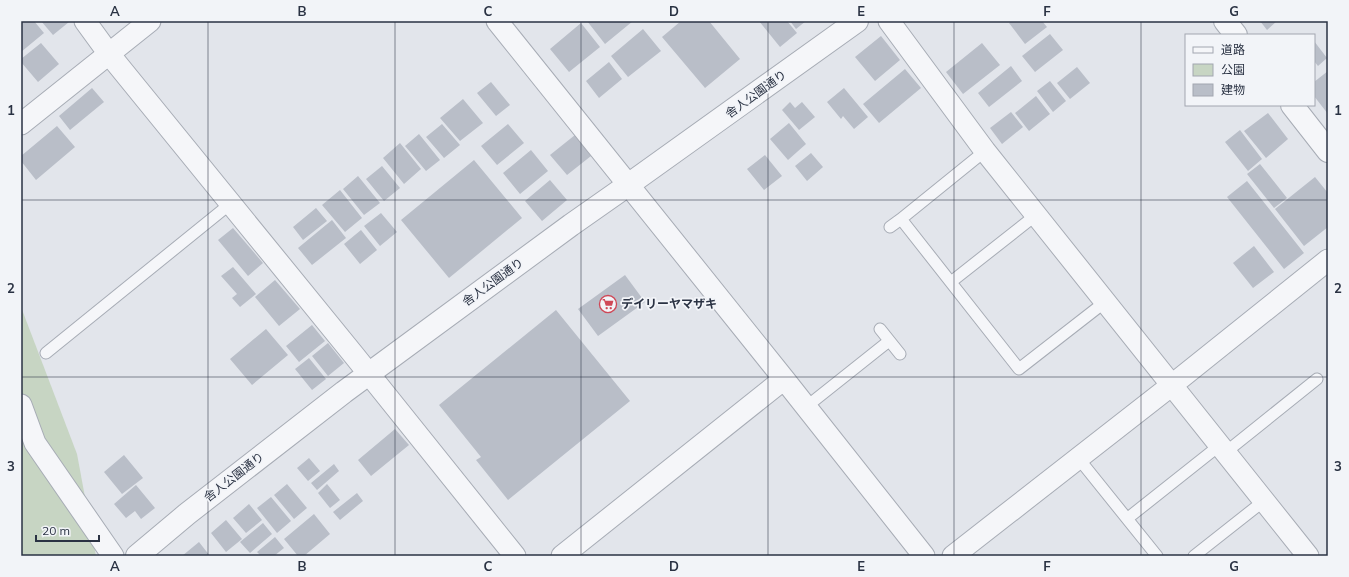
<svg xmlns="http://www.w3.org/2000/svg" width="1349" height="577" viewBox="0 0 1349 577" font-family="Mulish,'Noto Sans JP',sans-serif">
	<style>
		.green { fill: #c7d5c3 }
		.building { fill: #b9bec8 }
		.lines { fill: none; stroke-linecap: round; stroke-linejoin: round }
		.service-casing { stroke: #a7acb5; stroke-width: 13 }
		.minor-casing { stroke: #a7acb5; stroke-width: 23 }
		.tertiary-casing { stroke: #a7acb5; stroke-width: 24 }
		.service { stroke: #f5f6f9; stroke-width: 11 }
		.minor { stroke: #f5f6f9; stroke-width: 21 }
		.tertiary { stroke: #f5f6f9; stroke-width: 22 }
		.grid { fill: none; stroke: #2a3243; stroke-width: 1; stroke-opacity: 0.55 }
		.labels { text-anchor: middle; stroke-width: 3.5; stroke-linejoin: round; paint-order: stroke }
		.street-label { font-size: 12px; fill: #2a3243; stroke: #f2f4f8 }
		.poi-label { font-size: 12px; font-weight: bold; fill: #2a3243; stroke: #f2f4f8; text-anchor: start }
		.neatline { fill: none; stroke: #2a3243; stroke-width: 1.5 }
		.grid-label { font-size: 13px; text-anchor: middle; font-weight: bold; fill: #2a3243 }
	</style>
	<rect width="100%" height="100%" fill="#e2e5eb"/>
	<!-- green -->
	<path class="green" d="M 21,307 L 77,454 L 96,556 L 21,556 Z"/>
	<!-- building -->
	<path class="building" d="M 21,21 L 34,21 L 44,33 L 21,52 Z
		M 41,21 L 68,21 L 69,22 L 53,35 Z
		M 587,21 L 633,21 L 605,44 Z
		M 681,21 L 709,21 L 740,59 L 705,88 L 662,37 Z
		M 759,21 L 787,21 L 797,33 L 780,47 Z
		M 790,21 L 806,21 L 796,29 Z
		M 1011,21 L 1042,21 L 1047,27 L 1025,44 L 1009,23 Z
		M 1260,21 L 1277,21 L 1267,30 Z
		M 581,23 L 600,47 L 569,72 L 550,49 Z
		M 643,29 L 661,51 L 628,77 L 611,56 Z
		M 1050,34 L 1063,50 L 1035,72 L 1022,56 Z
		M 881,36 L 900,60 L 875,81 L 855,57 Z
		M 1314,41 L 1327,58 L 1318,66 L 1314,61 Z
		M 41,43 L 59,64 L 38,82 L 21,62 L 21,59 Z
		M 982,43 L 1000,65 L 963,94 L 946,72 Z
		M 609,62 L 622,79 L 599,98 L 586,81 Z
		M 1011,66 L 1022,81 L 989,107 L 978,93 Z
		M 1077,67 L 1090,83 L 1070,99 L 1057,83 Z
		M 905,69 L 921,88 L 879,123 L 863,104 Z
		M 1328,71 L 1328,114 L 1314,96 L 1314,82 Z
		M 1050,81 L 1066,101 L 1053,112 L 1037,91 Z
		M 491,82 L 510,105 L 496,116 L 477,93 Z
		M 92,88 L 104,102 L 70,130 L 59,116 Z
		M 844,88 L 868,117 L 854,129 L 843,116 L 841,119 L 827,102 Z
		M 1036,96 L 1050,114 L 1029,131 L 1015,113 Z
		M 463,99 L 483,123 L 460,141 L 440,118 Z
		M 790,102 L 795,108 L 802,102 L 815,117 L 799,130 L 782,110 Z
		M 1011,112 L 1023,127 L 1002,144 L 990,128 Z
		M 1268,113 L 1288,139 L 1266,158 L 1244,131 Z
		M 789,123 L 806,144 L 788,160 L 770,139 Z
		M 442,124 L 460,145 L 444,158 L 426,137 Z
		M 508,124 L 524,143 L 497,165 L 481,146 Z
		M 57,126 L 75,147 L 36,180 L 21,161 L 21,156 Z
		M 1240,130 L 1262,159 L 1248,171 L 1225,142 Z
		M 419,134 L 440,160 L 426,171 L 405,146 Z
		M 575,135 L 591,156 L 567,175 L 550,155 Z
		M 400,143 L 421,169 L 404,184 L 383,158 Z
		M 531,150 L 548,171 L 520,194 L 503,173 Z
		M 811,153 L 823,167 L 807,181 L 795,166 Z
		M 765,155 L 782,176 L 764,190 L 747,169 Z
		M 474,160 L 522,218 L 449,278 L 401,220 Z
		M 1260,164 L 1287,198 L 1274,208 L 1247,174 Z
		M 382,166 L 400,188 L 384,201 L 366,179 Z
		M 358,176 L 380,203 L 364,215 L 343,189 Z
		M 1315,177 L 1328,193 L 1328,227 L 1304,246 L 1275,209 Z
		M 550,180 L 567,200 L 542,221 L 525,201 Z
		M 1247,181 L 1304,253 L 1284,269 L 1227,197 Z
		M 340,190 L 362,218 L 345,232 L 322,205 Z
		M 316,208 L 327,221 L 303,240 L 293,227 Z
		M 381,213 L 397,232 L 380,246 L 364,226 Z
		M 332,220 L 346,238 L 312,265 L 298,248 Z
		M 233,228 L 263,263 L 248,276 L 218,240 Z
		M 361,230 L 377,250 L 360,264 L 344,244 Z
		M 1254,246 L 1274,272 L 1253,288 L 1233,263 Z
		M 233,267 L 256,294 L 240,307 L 232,298 L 237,294 L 221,276 Z
		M 625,275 L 645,302 L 598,336 L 578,309 Z
		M 275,280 L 300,309 L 279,326 L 255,297 Z
		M 556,310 L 630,401 L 508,500 L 476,460 L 481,457 L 439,405 Z
		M 312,325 L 325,341 L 299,362 L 286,346 Z
		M 266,329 L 288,355 L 252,385 L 230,359 Z
		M 328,343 L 344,363 L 328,376 L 312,356 Z
		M 309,358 L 326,379 L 312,390 L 295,369 Z
		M 395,429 L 409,445 L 371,476 L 358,460 Z
		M 124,455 L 143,478 L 122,494 L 104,472 Z
		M 309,458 L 320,471 L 308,481 L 297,468 Z
		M 334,464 L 339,471 L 317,490 L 311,483 Z
		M 287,484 L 307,508 L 294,519 L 274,495 Z
		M 327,484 L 340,500 L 330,508 L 318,493 Z
		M 136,485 L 155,508 L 141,519 L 135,511 L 126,518 L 114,504 Z
		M 357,493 L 363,501 L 340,520 L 333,512 Z
		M 271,497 L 291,521 L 277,533 L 257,508 Z
		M 249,504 L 262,520 L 246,533 L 233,518 Z
		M 314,514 L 330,534 L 304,556 L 298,556 L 284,539 Z
		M 226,520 L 242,539 L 226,552 L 211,533 Z
		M 263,523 L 272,534 L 250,553 L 240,542 Z
		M 275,537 L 284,548 L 274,556 L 261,556 L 257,552 Z
		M 199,542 L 210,556 L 182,556 Z"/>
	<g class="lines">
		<!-- service casing -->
		<g class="service-casing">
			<path id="service" d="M 985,151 L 901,219 L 1019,369 L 1105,302
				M 890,227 L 901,219
				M 951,282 L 1036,215
				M 880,329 L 900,354
				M 46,353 L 230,204
				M 806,407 L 889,341
				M 1226,452 L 1317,379
				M 1079,459 L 1157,556
				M 1128,518 L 1220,445
				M 1194,556 L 1265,500"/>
		</g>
		<!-- minor casing -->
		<g class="minor-casing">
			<path id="minor" d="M 85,21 L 109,54 L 353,354 L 515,556
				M 497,21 L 784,379 L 924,556
				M 889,21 L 985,151 L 1308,556
				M 21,124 L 150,21
				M 21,405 L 35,443 L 113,556
				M 562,556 L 784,379
				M 953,556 L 1172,385 L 1328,260"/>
		</g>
		<!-- tertiary casing -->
		<g class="tertiary-casing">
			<path id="tertiary" d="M 1225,21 L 1236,35
				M 1292,105 L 1328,151
				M 137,556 L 187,514 L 344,392 L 571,225 L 628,185 L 857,21"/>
		</g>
		<!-- service -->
		<use href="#service" class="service"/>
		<!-- minor -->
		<use href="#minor" class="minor"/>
		<!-- tertiary -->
		<use href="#tertiary" class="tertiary"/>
	</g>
	<!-- grid -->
	<path class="grid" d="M 208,21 L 208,556M 395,21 L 395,556M 581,21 L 581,556M 768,21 L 768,556M 954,21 L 954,556M 1141,21 L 1141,556M 21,200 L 1328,200M 21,377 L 1328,377"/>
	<!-- icons -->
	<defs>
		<g id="supermarket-ring" transform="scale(0.9)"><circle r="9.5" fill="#f2f4f8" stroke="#cf4857" stroke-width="1.5"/><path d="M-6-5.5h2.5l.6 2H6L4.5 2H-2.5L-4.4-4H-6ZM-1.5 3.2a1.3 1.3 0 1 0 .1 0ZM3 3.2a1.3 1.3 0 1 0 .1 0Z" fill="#cf4857"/></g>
	</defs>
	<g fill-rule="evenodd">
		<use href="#supermarket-ring" x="608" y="304"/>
	</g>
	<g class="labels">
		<!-- street labels -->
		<g class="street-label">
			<text transform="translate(756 94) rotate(-36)" y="4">舎人公園通り</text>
			<text transform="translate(493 282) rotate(-36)" y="4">舎人公園通り</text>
			<text transform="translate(234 477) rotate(-38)" y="4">舎人公園通り</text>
		</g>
		<!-- poi labels -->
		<g class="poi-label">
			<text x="621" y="308">デイリーヤマザキ</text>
		</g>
	</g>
	<!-- border -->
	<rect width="1349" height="577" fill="none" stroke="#f2f4f8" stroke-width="44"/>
	<!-- legend -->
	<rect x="1185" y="34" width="130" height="72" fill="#f2f4f8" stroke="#a2a6b0"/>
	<rect x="1193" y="47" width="20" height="6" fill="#f5f6f9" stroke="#a2a6b0"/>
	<text x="1221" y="54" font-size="12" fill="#2a3243">道路</text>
	<rect x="1193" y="64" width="20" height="12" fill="#c7d5c3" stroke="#a2a6b0"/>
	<text x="1221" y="74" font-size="12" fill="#2a3243">公園</text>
	<rect x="1193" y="84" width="20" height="12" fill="#b9bec8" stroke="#a2a6b0"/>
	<text x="1221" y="94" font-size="12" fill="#2a3243">建物</text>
	<!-- scale -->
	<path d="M36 535v6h63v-6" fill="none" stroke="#2a3243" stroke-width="2"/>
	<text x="42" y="535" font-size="12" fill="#2a3243" stroke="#f2f4f8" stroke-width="3" paint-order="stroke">20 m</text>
	<rect x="22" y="22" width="1305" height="533" class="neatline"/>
	<g class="grid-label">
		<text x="115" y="16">A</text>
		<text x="302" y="16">B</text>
		<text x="488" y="16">C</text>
		<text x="674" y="16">D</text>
		<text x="861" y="16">E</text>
		<text x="1047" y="16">F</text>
		<text x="1234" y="16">G</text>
		<text x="11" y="115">1</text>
		<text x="1338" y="115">1</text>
		<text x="11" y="293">2</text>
		<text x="1338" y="293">2</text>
		<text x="11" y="471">3</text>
		<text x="1338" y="471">3</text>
		<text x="115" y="571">A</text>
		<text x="302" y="571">B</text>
		<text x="488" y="571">C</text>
		<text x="674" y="571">D</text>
		<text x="861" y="571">E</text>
		<text x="1047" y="571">F</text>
		<text x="1234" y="571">G</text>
	</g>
</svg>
